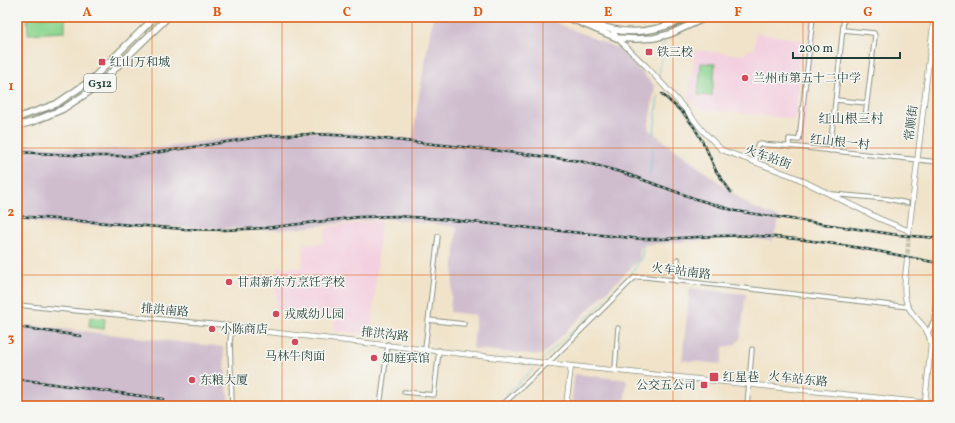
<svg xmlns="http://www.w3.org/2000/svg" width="955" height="423" viewBox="0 0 955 423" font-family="Vollkorn,'Noto Serif SC',serif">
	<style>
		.built { fill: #f3cfdf }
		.industrial { fill: #cfbdce }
		.green { fill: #8dd692; stroke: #568a63 }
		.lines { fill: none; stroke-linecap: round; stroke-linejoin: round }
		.stream { stroke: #5bc3d7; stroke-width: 1 }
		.major-tunnel { stroke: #c6c2ab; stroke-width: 4.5; stroke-dasharray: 4.5 2; stroke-linecap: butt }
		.minor-casing { stroke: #88907e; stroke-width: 5.5 }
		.major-casing { stroke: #88907e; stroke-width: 6 }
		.highway-casing { stroke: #88907e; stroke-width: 8 }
		.minor { stroke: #fff; stroke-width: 3.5 }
		.major { stroke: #fff; stroke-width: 4.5 }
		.highway { stroke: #fff; stroke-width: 5.5 }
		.rail-casing { stroke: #1f3d34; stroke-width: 2.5 }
		.rail { stroke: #f6f6f2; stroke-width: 1; stroke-dasharray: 3; stroke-linecap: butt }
		.grid { fill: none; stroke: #de580e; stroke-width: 1; stroke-opacity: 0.55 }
		.poi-dot { fill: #d1495b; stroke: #f6f6f2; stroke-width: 1.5 }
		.labels { text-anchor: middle; stroke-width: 3; stroke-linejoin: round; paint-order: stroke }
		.shield { fill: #f6f6f2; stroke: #60746d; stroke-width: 1 }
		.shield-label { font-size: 11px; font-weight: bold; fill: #1f3d34 }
		.poi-label { font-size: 12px; fill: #1f3d34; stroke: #f6f6f2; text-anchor: start }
		.street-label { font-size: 12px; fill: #1f3d34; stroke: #f6f6f2 }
		.neighbourhood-label { font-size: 13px; fill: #1f3d34; stroke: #f6f6f2 }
		.neatline { fill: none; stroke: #de580e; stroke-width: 1.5 }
		.grid-label { font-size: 13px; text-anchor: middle; font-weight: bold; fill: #de580e }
	</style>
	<rect width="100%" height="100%" fill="#f6f6f2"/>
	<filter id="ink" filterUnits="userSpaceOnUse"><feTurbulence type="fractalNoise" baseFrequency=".025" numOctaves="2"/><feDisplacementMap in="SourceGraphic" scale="8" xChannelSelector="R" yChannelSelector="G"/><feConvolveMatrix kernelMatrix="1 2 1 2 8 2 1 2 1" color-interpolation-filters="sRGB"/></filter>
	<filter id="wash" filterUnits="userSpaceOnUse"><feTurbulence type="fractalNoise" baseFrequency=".012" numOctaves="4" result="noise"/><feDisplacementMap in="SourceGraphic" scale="16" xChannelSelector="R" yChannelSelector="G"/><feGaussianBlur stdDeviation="0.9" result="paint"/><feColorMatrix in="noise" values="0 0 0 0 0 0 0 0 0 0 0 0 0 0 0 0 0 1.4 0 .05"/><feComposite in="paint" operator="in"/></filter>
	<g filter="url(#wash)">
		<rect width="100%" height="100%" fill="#f0e3c9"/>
		<!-- built -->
		<path class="built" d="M 810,17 L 817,17 L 803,145 L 796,144 Z
			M 756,33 L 803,40 L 795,119 L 702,109 L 688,100 L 695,50 L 744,55 L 747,51 L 754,50 Z
			M 381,220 L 371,334 L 334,331 L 335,316 L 275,311 L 278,267 L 302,268 L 304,243 L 323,244 L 327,227 Z"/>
		<!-- industrial -->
		<path class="industrial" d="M 433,17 L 542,17 L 619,49 L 655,86 L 648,129 L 752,207 L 780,218 L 772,241 L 748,238 L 722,239 L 640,245 L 639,260 L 542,355 L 473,349 L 476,315 L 450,312 L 457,227 L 384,218 L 282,230 L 47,224 L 17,218 L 17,144 L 92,150 L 159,148 L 272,132 L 332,131 L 413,139 L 417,107 Z
			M 690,288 L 746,294 L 740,339 L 734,345 L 723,347 L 721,364 L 682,360 Z
			M 17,324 L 223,347 L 229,406 L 17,406 Z
			M 575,374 L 627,380 L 624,406 L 571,406 Z"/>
		<!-- green -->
		<path class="green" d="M 27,17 L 65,17 L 65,32 L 28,34 Z
			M 701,63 L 715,64 L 712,96 L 698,95 Z
			M 90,317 L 105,319 L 104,329 L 89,327 Z"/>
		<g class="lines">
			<!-- stream -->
			<path class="stream" d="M 668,19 L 668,17
				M 659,75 L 664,41
				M 654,134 L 658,95
				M 650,176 L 652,148
				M 541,361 L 622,284 L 636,267 L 642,255 L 643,243
				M 495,406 L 537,365"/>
		</g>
	</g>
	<g filter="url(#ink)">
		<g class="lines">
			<!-- major-tunnel -->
			<path class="major-tunnel" d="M 907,260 L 909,232"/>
			<!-- minor casing -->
			<g class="minor-casing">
				<path id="minor" d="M 145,17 L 150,22
					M 843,30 L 874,33 L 875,36 L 865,118
					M 836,100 L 867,103
					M 789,147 L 789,139 L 799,140 L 813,17
					M 830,151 L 844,17
					M 756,163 L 756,148 L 758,144 L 798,147 L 938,162
					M 832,194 L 888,199 L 907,203
					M 676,281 L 678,259
					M 17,305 L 232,326 L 230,342 L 232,406
					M 428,320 L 464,324
					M 928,333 L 934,320 L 938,278
					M 425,349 L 438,236
					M 615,370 L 618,328
					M 404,392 L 434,395 L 439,350
					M 380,406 L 388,344
					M 501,406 L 548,363 L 635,277 L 646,277 L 909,307
					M 747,406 L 752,349
					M 860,406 L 861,396"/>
			</g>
			<!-- major casing -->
			<g class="major-casing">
				<path id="major" d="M 612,29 L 617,38 L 646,66 L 687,111 L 703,131 L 722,150 L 795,177 L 880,219 L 907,230 L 909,232
					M 909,232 L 934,17
					M 907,260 C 906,274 902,291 907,304 C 913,320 928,323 931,344 L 925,402
					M 232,326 L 268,332 L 571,366 L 938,404
					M 566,406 L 571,366"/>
			</g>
			<!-- highway casing -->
			<g class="highway-casing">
				<path id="highway" d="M 567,17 L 617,38 L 635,39 L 654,38 L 670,34 L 707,17
					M 583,17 C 592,22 602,27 612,29 C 638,36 665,28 689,17
					M 17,118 L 56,104 L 90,81 L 155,17
					M 17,126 L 32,122 L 63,109 L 95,88 L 168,17"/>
			</g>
			<!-- minor -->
			<use href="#minor" class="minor"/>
			<!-- major -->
			<use href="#major" class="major"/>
			<!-- highway -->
			<use href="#highway" class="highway"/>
			<!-- rail casing -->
			<g class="rail-casing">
				<path id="rail" d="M 662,94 L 684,114 L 694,127 L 706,148 L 716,171 L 731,192
					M 17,152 L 91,156 L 134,156 L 266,136 L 312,134 L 355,136 L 492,150 L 580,161 L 624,173 L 696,199 L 736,211 L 898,235 L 938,238
					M 17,216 L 184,229 L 225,230 L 265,228 L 359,217 L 397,216 L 441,219 L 642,239 C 681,240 719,233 758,236 C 819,239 878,251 938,263
					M 17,327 L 81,336
					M 17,379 L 163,399"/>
			</g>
			<!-- rail -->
			<use href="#rail" class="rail"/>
		</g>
	</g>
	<!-- grid -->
	<path class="grid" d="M 152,17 L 152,406M 282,17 L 282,406M 412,17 L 412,406M 543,17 L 543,406M 673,17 L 673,406M 803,17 L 803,406M 17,148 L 938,148M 17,275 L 938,275"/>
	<!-- markers -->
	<g class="poi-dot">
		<rect x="645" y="48" width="8" height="8" rx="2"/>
		<rect x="98" y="58" width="8" height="8" rx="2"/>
		<circle cx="745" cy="78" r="4"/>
		<circle cx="229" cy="282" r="4"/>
		<circle cx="276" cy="314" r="4"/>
		<circle cx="212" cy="329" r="4"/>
		<circle cx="295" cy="342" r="4"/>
		<circle cx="374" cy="358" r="4"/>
		<rect x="709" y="372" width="10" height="10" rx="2"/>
		<circle cx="192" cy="380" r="4"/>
		<rect x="700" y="381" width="8" height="8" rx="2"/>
	</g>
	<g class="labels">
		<!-- shield labels -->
		<rect class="shield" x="84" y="74" width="32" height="18" rx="3"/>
		<g class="shield-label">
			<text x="100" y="87">G312</text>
		</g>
		<!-- poi labels -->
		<g class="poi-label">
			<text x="657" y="56">铁三校</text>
			<text x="110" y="66">红山万和城</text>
			<text x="753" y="82">兰州市第五十二中学</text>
			<text x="237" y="286">甘肃新东方烹饪学校</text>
			<text x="284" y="318">戎威幼儿园</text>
			<text x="220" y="333">小陈商店</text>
			<text x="295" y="360" text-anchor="middle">马林牛肉面</text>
			<text x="382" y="362">如庭宾馆</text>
			<text x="723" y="381">红星巷</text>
			<text x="200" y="384">东粮大厦</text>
			<text x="696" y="389" text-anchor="end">公交五公司</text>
		</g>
		<!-- street labels -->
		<g class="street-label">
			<text transform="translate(911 123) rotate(-83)" y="4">常顺街</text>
			<text transform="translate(840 142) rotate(6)" y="4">红山根一村</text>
			<text transform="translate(768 157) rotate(20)" y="4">火车站街</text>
			<text transform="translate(681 271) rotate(7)" y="4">火车站南路</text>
			<text transform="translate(165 310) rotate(5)" y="4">排洪南路</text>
			<text transform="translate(385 334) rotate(6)" y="4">排洪沟路</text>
			<text transform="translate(798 379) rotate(6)" y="4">火车站东路</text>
		</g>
		<!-- neighbourhood labels -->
		<g class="neighbourhood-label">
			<text x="851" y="123">红山根三村</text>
		</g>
	</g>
	<!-- margin -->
	<rect width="955" height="423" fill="none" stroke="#f6f6f2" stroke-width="44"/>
	<!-- scale -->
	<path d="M793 52v6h107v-6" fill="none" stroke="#1f3d34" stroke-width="2"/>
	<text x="799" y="52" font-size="12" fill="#1f3d34" stroke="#f6f6f2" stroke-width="3" paint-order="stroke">200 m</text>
	<rect x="22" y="22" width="911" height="379" class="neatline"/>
	<g class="grid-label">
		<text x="87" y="16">A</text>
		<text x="217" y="16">B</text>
		<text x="347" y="16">C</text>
		<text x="478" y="16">D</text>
		<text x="608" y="16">E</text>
		<text x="738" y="16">F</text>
		<text x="868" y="16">G</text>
		<text x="11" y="90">1</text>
		<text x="11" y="216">2</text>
		<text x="11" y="342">3</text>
	</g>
</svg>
